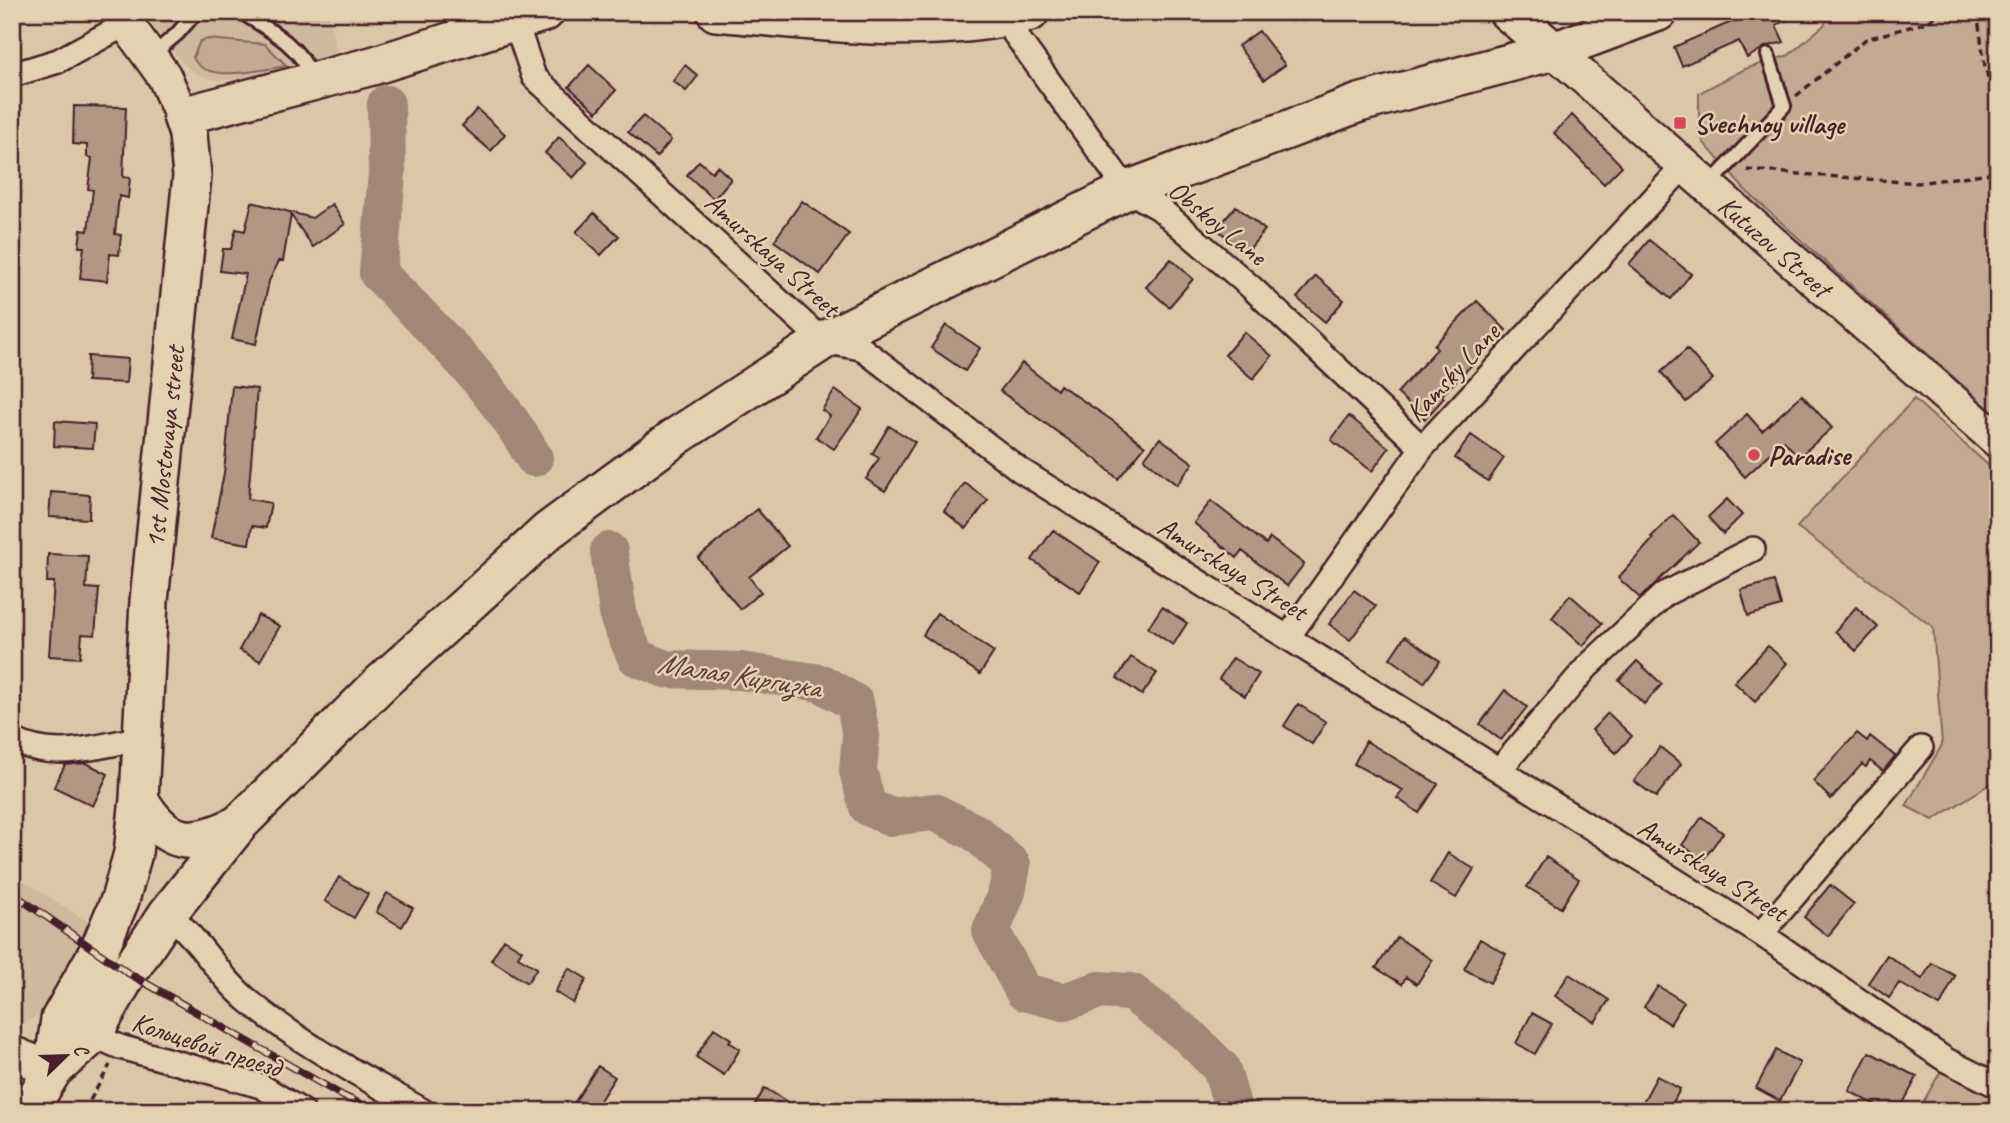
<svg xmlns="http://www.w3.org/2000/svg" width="2010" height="1123" viewBox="0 0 2010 1123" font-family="Caveat,sans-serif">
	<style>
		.built { fill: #ceb99c }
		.green { fill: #c2ab92; stroke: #86655e; stroke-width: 2 }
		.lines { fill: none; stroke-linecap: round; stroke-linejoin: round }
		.river { stroke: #a28677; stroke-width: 38 }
		.building { fill: #b19884; stroke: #4a1f2b; stroke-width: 2 }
		.lane-casing { stroke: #4a1f2b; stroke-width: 18 }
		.street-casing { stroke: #4a1f2b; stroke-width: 28 }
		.secondary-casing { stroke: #4a1f2b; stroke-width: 38 }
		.primary-casing { stroke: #4a1f2b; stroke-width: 42 }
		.path { stroke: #4a1f2b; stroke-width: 3.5; stroke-dasharray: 7 5; stroke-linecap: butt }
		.lane { stroke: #e3d2af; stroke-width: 12 }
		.street { stroke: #e3d2af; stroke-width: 23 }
		.secondary { stroke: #e3d2af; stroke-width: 33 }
		.primary { stroke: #e3d2af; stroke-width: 37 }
		.rail-casing { stroke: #4a1f2b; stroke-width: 8 }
		.rail { stroke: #e3d2af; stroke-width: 5; stroke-dasharray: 16; stroke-linecap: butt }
		.poi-dot { fill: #d1495b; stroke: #e3d2af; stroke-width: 2.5 }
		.labels { text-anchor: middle; stroke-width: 5; stroke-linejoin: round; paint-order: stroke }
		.poi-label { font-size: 28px; font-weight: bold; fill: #4a1f2b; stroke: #e3d2af; text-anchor: start }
		.street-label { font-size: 28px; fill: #4a1f2b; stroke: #e3d2af }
		.water-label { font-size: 30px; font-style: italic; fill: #60393e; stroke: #e3d2af }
	</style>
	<rect width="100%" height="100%" fill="#dac7a7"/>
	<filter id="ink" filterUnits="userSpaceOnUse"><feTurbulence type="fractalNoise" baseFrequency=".0143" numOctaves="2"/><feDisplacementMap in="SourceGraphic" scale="14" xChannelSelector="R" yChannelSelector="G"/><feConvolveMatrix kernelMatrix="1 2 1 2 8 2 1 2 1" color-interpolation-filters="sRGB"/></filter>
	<g filter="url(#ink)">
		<!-- built -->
		<path class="built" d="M 142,12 L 328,12 L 339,64 L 252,80 L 214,80 L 195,73 L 182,62 Z
			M 12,873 L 94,926 L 51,1007 L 24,1024 L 12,1023 Z"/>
		<!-- green -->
		<path class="green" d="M 1831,12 L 1998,12 L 1998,417 L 1744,189 L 1704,143 L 1699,130 L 1699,93 L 1745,69 L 1789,55 L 1824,25 Z
			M 208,39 L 265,44 L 287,66 C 263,69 203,85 193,57 L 200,41 Z
			M 1914,399 L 1998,474 L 1998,779 L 1933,820 L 1906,806 L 1942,745 L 1933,627 L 1797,527 Z
			M 1942,1069 L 1998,1097 L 1998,1111 L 1918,1111 Z"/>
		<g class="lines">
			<!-- river -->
			<path class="river" d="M 386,104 L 387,174 L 378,273 C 436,331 494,387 534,458
				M 609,551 L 619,619 L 636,657 L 665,669 L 741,671 L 821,683 L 855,703 L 861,736 L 858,771 L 868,807 L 891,817 L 934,812 L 976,833 L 1012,865 L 1007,892 L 991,931 L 1024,992 L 1064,1002 L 1099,990 L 1131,992 L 1189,1036 L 1221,1068 L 1234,1111"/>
		</g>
		<!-- building -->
		<path class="building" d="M 1754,12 L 1805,12 L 1776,25 L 1784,42 L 1765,47 L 1747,58 L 1739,41 L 1682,66 L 1674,47 Z
			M 1259,31 L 1285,65 L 1264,80 L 1238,46 Z
			M 589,65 L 616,90 L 597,112 L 569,87 Z
			M 685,65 L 698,76 L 686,91 L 673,81 Z
			M 74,106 L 126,107 L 123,177 L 130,178 L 128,198 L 119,196 L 115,234 L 121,235 L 119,255 L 110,254 L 107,281 L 80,278 L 84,247 L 79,247 L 81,230 L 88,231 L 93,190 L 88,189 L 92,158 L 87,157 L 87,145 L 73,144 Z
			M 477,109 L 505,134 L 491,151 L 462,126 Z
			M 1572,115 L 1622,166 L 1604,184 L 1554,133 Z
			M 643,116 L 671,140 L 657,157 L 628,132 Z
			M 559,137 L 587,162 L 573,178 L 545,153 Z
			M 699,161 L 712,172 L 717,166 L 731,179 L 714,199 L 687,175 Z
			M 802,201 L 849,234 L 820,274 L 774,241 Z
			M 252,202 L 312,218 L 332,204 L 345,224 L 313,247 L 291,215 L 283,261 L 279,261 L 269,281 L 256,344 L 232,339 L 246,274 L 220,271 L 223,249 L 231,249 L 236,229 L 245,231 Z
			M 1236,206 L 1265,230 L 1246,253 L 1217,229 Z
			M 594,213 L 619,236 L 601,255 L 576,232 Z
			M 1649,240 L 1691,274 L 1671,299 L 1629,264 Z
			M 1171,259 L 1193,279 L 1169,307 L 1146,287 Z
			M 1316,276 L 1344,300 L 1325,322 L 1297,298 Z
			M 1477,301 L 1506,330 L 1442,395 L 1444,398 L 1425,419 L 1397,393 L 1437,349 L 1434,345 Z
			M 946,325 L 980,348 L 965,371 L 931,348 Z
			M 1244,332 L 1272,356 L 1253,379 L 1225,355 Z
			M 1687,349 L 1713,379 L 1686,402 L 1661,372 Z
			M 88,356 L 128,359 L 126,383 L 87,381 Z
			M 1022,363 L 1057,390 L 1060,385 L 1113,421 L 1145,446 L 1118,479 L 1098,461 L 1000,391 Z
			M 232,386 L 257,389 L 248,499 L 271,503 L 266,528 L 252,526 L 249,544 L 211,538 L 224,473 Z
			M 835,390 L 862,409 L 834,449 L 816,437 L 830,416 L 822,410 Z
			M 1802,395 L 1832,428 L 1799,457 L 1784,441 L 1745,477 L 1715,444 L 1747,414 L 1762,431 Z
			M 1349,416 L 1389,448 L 1372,471 L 1331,440 Z
			M 55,421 L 95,424 L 93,448 L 54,446 Z
			M 889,426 L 915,442 L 885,491 L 866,479 L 879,458 L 872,454 Z
			M 1471,435 L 1504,458 L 1488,481 L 1455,458 Z
			M 1160,438 L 1193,463 L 1177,485 L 1144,459 Z
			M 965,483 L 988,500 L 966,529 L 944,511 Z
			M 51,492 L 90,495 L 89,519 L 49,517 Z
			M 1727,499 L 1742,515 L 1723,534 L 1708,517 Z
			M 1211,501 L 1266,544 L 1270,538 L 1304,564 L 1287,586 L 1242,551 L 1237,558 L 1194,523 Z
			M 757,509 L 788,546 L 749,577 L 761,592 L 740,609 L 698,558 Z
			M 1673,515 L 1699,542 L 1640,598 L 1618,578 L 1653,539 L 1651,537 Z
			M 1053,530 L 1100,562 L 1080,592 L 1032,560 Z
			M 48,554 L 88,556 L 86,588 L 99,589 L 95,635 L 82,634 L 80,658 L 49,656 L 54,582 L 47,582 Z
			M 1774,581 L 1781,606 L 1748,616 L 1741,590 Z
			M 1354,590 L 1376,606 L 1350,640 L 1329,624 Z
			M 1570,595 L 1602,623 L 1583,646 L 1552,618 Z
			M 1162,607 L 1187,623 L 1173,645 L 1148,628 Z
			M 1856,607 L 1878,627 L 1856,651 L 1835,631 Z
			M 937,613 L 994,652 L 980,674 L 923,635 Z
			M 258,615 L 280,626 L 260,661 L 239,650 Z
			M 1405,636 L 1440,661 L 1424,683 L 1390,658 Z
			M 1768,646 L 1787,663 L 1755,702 L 1734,682 Z
			M 1131,657 L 1157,673 L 1142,695 L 1117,678 Z
			M 1233,658 L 1259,674 L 1245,696 L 1219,679 Z
			M 1637,661 L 1662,684 L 1644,704 L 1619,680 Z
			M 1505,690 L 1527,707 L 1501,740 L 1480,724 Z
			M 1298,704 L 1326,722 L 1312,744 L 1284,726 Z
			M 1608,713 L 1632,736 L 1616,753 L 1592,730 Z
			M 1857,733 L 1867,741 L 1870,736 L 1895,756 L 1883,771 L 1870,761 L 1866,767 L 1862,764 L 1831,799 L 1813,781 Z
			M 1366,741 L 1438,784 L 1419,813 L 1397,798 L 1403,790 L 1354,764 Z
			M 1660,747 L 1681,764 L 1656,797 L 1634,781 Z
			M 86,763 L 108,774 L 93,806 L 54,787 L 65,765 Z
			M 1702,817 L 1723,833 L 1703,860 L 1682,845 Z
			M 1448,853 L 1474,869 L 1456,898 L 1430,883 Z
			M 1546,857 L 1579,879 L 1561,908 L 1527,887 Z
			M 339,877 L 368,894 L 354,918 L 325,901 Z
			M 1830,885 L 1854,904 L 1828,936 L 1804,917 Z
			M 387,893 L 413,908 L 402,927 L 376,912 Z
			M 1397,937 L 1432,960 L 1417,984 L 1406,977 L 1402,984 L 1376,968 Z
			M 504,939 L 522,950 L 518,957 L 537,968 L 527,983 L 491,960 Z
			M 1480,939 L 1506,954 L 1490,983 L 1464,969 Z
			M 1887,955 L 1922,979 L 1932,963 L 1955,976 L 1940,1006 L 1899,983 L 1889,998 L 1868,983 Z
			M 569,968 L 587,979 L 573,1003 L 555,992 Z
			M 1569,974 L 1609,1000 L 1595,1022 L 1555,996 Z
			M 1658,986 L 1684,1002 L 1670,1024 L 1644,1007 Z
			M 1532,1013 L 1552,1024 L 1535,1054 L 1516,1043 Z
			M 714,1028 L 731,1039 L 729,1042 L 740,1049 L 724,1075 L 696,1057 Z
			M 1776,1050 L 1800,1063 L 1780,1101 L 1756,1088 Z
			M 1869,1052 L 1917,1077 L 1899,1111 L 1887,1111 L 1849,1091 Z
			M 598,1066 L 615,1077 L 593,1111 L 569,1111 Z
			M 1657,1076 L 1680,1089 L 1669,1111 L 1638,1111 Z
			M 765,1088 L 802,1111 L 751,1111 Z"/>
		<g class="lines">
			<!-- lane casing -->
			<g class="lane-casing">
				<path id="lane" d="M 241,12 C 271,31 298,44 313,78
					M 151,56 L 177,34 L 196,12
					M 1710,184 L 1784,106 L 1768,55"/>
			</g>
			<!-- street casing -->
			<g class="street-casing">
				<path id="street" d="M 512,12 L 534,77 L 823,341 L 861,348 L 1020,470 L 1761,934 L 1946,1060 L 1998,1086
					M 1004,19 L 1127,190 L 1159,208 L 1252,288 L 1422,448
					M 12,75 L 58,61 L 126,24
					M 1288,637 L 1422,448 L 1683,167
					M 12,739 C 51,762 100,746 141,738
					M 1500,769 L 1587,667 L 1665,594 L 1753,549
					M 168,913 C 200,940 219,977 251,1003 C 303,1046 365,1077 423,1111
					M 1761,934 L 1921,748
					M 93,1035 L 120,1047 L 261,1086 L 302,1111"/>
			</g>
			<!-- secondary casing -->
			<g class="secondary-casing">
				<path id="secondary" d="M 118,12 L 164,76 L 182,116
					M 1554,51 L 1998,441
					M 12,1053 L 53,1070"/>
			</g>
			<!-- primary casing -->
			<g class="primary-casing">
				<path id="primary" d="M 716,12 C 819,21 929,38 1030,12
					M 1508,12 L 1554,51
					M 139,799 C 167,846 191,848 237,825
					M 53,1070 L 60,1019 L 99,950 L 120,900 L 133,853 L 139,799 L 149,601 L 192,176 L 188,134 L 182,116 L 372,66 L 545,12
					M 28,1111 L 53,1070 L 93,1035 L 128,973 L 168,913 L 241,822 L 382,682 L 548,531 L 677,436 L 823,341 L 1127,190 L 1359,103 L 1554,51 L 1658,12"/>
			</g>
			<!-- path -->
			<path class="path" d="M 1977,12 L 1985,66 L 1998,116
				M 1796,96 L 1866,39 L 1928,22 L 1941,12
				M 1747,170 L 1918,183 L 1998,172
				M 84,1111 L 110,1065"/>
			<!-- lane -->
			<use href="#lane" class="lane"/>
			<!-- street -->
			<use href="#street" class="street"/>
			<!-- secondary -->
			<use href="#secondary" class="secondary"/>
			<!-- primary -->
			<use href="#primary" class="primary"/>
			<!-- rail casing -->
			<g class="rail-casing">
				<path id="rail" d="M 12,893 L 128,973 L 343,1096 L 376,1111"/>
			</g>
			<!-- rail -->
			<use href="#rail" class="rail"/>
		</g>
	</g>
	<!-- markers -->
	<g class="poi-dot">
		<rect x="1673" y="116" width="14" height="14" rx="3.5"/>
		<circle cx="1754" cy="455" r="7"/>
	</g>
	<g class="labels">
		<!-- poi labels -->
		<g class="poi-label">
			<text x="1694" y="133">Svechnoy village</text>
			<text x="1768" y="465">Paradise</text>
		</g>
		<!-- street labels -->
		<g class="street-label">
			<text transform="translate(1218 222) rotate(39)" y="10">Obskoy Lane</text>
			<text transform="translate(1775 246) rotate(41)" y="10">Kutuzov Street</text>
			<text transform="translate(773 254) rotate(42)" y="10">Amurskaya Street</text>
			<text transform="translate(1452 372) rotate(-47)" y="10">Kamsky Lane</text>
			<text transform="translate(164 447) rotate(-84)" y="10">1st Mostovaya street</text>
			<text transform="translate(1233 568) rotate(32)" y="10">Amurskaya Street</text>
			<text transform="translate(1713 869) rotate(32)" y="10">Amurskaya Street</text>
			<text transform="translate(207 1044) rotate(18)" y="10">Кольцевой проезд</text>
		</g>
		<!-- water labels -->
		<g class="water-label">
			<text transform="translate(739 675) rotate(9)" y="10">Малая Киргизка</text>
		</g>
	</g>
	<!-- margin -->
	<rect width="2010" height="1123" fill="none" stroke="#e3d2af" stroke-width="42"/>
	<rect x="21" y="21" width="1968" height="1081" fill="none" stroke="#4a1f2b" stroke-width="2.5" filter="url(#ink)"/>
	<!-- north arrow -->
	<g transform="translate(66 1056) rotate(67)" stroke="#e3d2af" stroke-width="5" paint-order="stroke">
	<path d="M0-5L12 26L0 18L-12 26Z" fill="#4a1f2b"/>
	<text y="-10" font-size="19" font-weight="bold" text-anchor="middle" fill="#4a1f2b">С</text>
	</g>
</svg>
